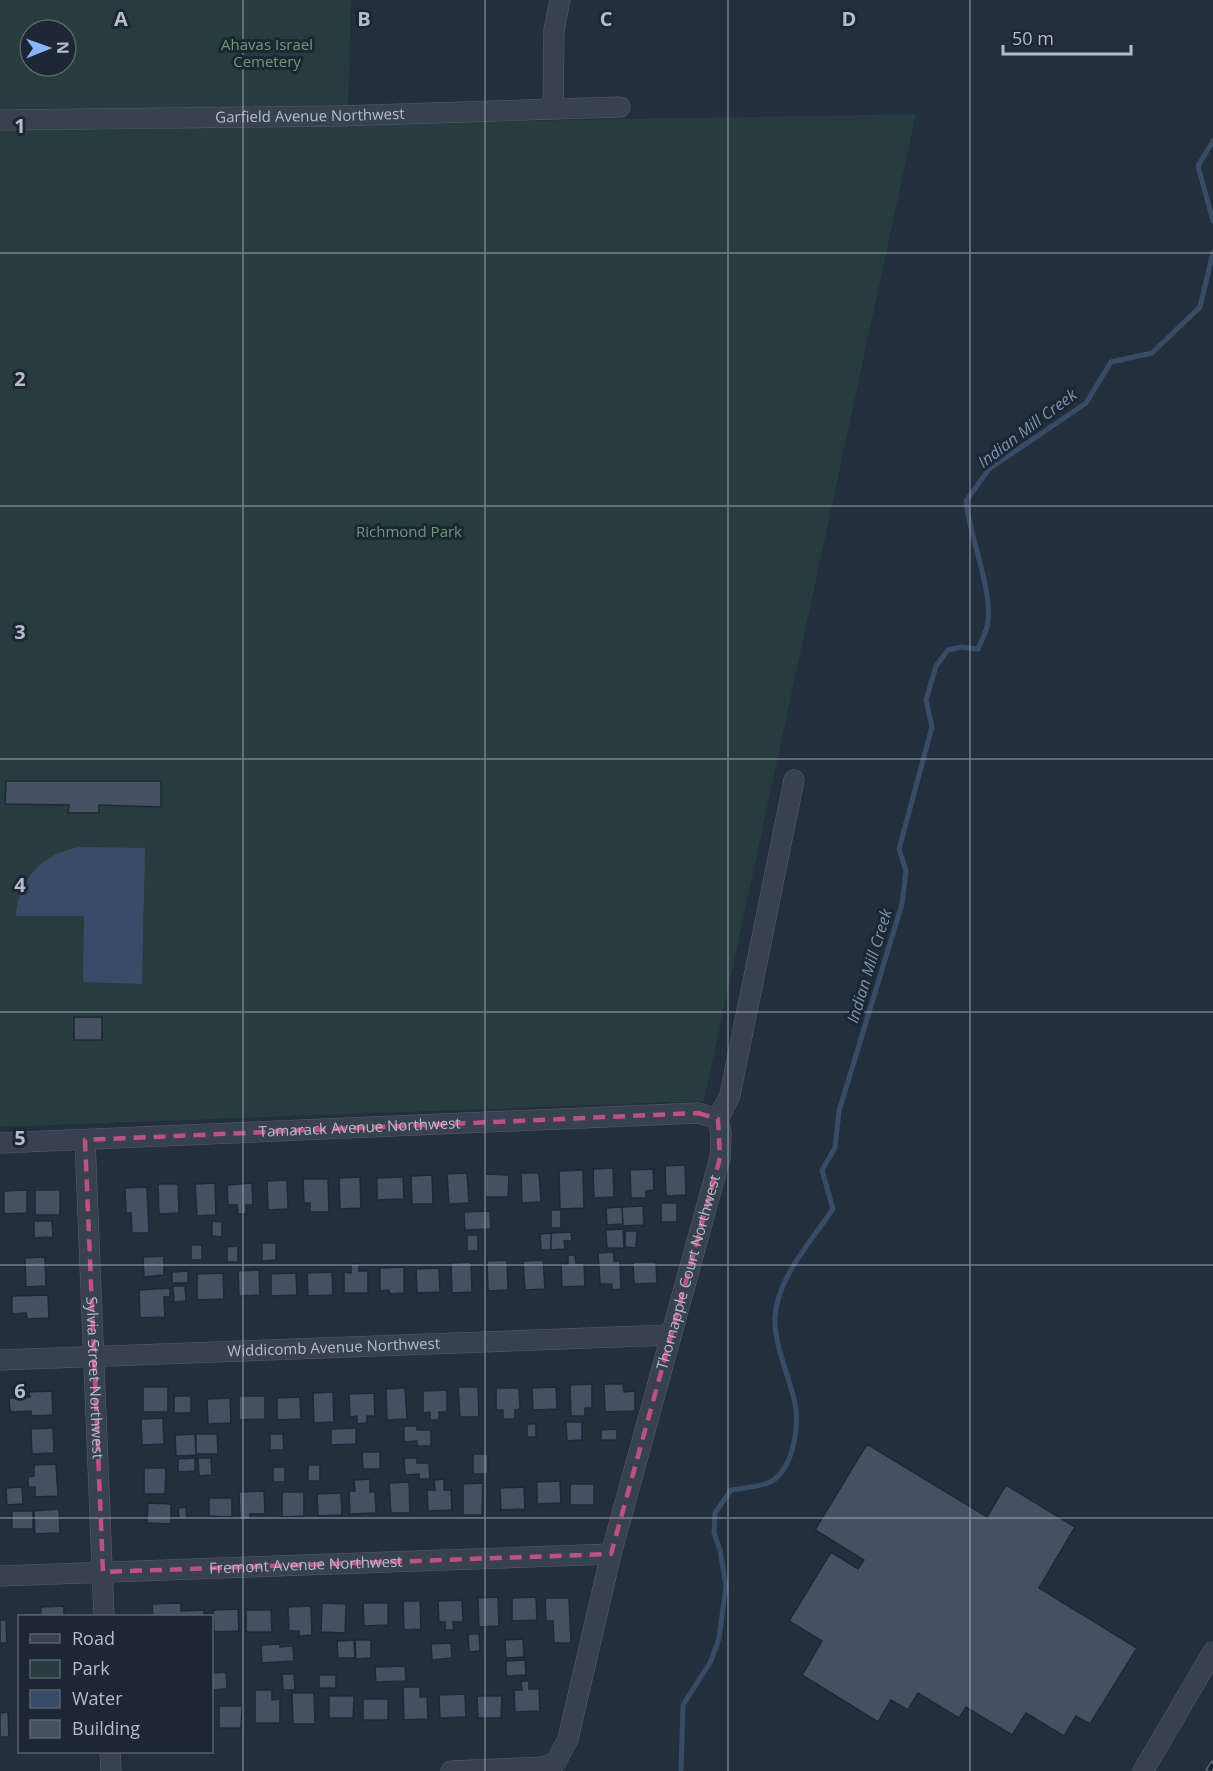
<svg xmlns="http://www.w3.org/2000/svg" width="1213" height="1771" viewBox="0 0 1213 1771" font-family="'Open Sans',sans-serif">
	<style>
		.green { fill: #263c3f; fill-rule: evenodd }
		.water { fill: #394c67 }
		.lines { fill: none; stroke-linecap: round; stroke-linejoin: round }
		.stream { stroke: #394c67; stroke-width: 5 }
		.building { fill: #455162; stroke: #1f2835; stroke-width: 1.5 }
		.street-casing { stroke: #565f6c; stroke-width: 21 }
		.street { stroke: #38414e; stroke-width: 20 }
		.rail-casing { stroke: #5a6575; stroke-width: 7 }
		.rail { stroke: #1d2633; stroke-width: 4.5; stroke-dasharray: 14; stroke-linecap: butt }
		.marked { fill: none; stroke: #bd5182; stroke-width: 4.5; stroke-dasharray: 12 8; stroke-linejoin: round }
		.grid { fill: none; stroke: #b4bcc9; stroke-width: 1.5; stroke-opacity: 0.55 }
		.labels { text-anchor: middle; stroke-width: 6; stroke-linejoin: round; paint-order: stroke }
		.park-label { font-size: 15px; fill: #6b9a76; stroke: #1d2633 }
		.street-label { font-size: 15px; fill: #b4bcc9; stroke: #1d2633 }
		.water-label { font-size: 16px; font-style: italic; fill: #7c92b1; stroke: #1d2633 }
		.grid-label { font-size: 20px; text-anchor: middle; font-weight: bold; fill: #b4bcc9; stroke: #1d2633; stroke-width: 6; stroke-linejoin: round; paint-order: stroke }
	</style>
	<rect width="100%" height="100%" fill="#242f3e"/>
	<!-- green -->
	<path class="green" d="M 0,0 L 351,0 L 348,107 L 0,109 ZM 30,30 L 66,30 L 66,66 L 30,66 Z
		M 916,114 L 704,1101 L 0,1127 L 0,130 Z"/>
	<!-- water -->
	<path class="water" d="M 80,847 L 145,848 L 142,984 L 83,982 L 84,916 L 16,916 C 18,879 43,853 80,847 Z"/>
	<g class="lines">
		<!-- stream -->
		<path class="stream" d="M 1213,141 L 1198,166 L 1213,221
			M 681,1771 L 683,1705 L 711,1661 L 719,1638 L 726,1586 L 720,1550 L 714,1533 L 715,1513 L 731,1490 C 743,1488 762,1487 772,1481 C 792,1469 798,1432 796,1410 C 792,1379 774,1350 775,1317 C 777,1278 812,1240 833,1209 L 822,1170 L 835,1148 L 839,1111 L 902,904 L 906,871 L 899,849 L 932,727 L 926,700 L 936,666 L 948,650 L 961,647 L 978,649 C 981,642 985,634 987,627 C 995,595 969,536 966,501 L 989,469 L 1086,403 L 1111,362 L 1152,353 L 1200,307 L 1213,252"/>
	</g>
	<!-- building -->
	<path class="building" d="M 6,781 L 161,781 L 161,807 L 99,805 L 99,813 L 68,813 L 69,805 L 5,804 Z
		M 74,1017 L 102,1017 L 102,1040 L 74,1040 Z
		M 685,1165 L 686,1195 L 666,1196 L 665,1166 Z
		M 613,1168 L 614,1197 L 594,1198 L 593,1169 Z
		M 653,1169 L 654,1190 L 646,1191 L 646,1198 L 631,1198 L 630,1170 Z
		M 583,1170 L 584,1208 L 560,1209 L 559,1171 Z
		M 467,1173 L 469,1203 L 449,1204 L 447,1174 Z
		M 521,1173 L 539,1173 L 541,1202 L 522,1203 Z
		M 485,1174 L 509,1175 L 508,1197 L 485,1197 Z
		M 432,1175 L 433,1204 L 412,1204 L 411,1176 Z
		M 360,1177 L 361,1208 L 340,1209 L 339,1178 Z
		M 403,1177 L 404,1199 L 377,1200 L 377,1178 Z
		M 303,1179 L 328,1179 L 329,1212 L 310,1212 L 310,1203 L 304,1203 Z
		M 287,1180 L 288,1209 L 268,1210 L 267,1181 Z
		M 215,1183 L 216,1215 L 197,1216 L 195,1184 Z
		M 252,1183 L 253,1205 L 246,1205 L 246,1214 L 238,1214 L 237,1205 L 228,1205 L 227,1185 Z
		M 158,1184 L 178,1184 L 179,1213 L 159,1214 Z
		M 147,1187 L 149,1233 L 132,1233 L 131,1213 L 126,1213 L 125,1188 Z
		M 27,1190 L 27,1213 L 4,1214 L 4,1191 Z
		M 35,1190 L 60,1190 L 60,1215 L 35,1215 Z
		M 661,1203 L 677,1203 L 677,1222 L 661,1222 Z
		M 643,1206 L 644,1225 L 623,1226 L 622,1207 Z
		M 622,1207 L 623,1224 L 607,1225 L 606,1208 Z
		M 551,1210 L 561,1210 L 561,1228 L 551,1228 Z
		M 490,1211 L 491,1229 L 465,1230 L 464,1212 Z
		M 34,1221 L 52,1221 L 53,1237 L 34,1238 Z
		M 212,1221 L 222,1222 L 222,1237 L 212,1236 Z
		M 623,1229 L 624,1248 L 607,1248 L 606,1230 Z
		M 625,1231 L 637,1231 L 636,1248 L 625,1247 Z
		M 571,1232 L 572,1241 L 564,1241 L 565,1249 L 551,1250 L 551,1233 Z
		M 551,1233 L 551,1250 L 541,1250 L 540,1234 Z
		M 467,1235 L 478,1235 L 478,1251 L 467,1251 Z
		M 262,1243 L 276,1243 L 276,1260 L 262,1261 Z
		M 191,1245 L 202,1245 L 202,1260 L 191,1260 Z
		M 238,1246 L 238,1262 L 227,1262 L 227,1247 Z
		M 614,1252 L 614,1261 L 620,1261 L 621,1289 L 612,1290 L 612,1284 L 600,1284 L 598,1253 Z
		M 568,1255 L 575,1255 L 576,1263 L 584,1263 L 585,1286 L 562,1287 L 561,1264 L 568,1264 Z
		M 164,1256 L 164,1275 L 144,1277 L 143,1257 Z
		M 45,1257 L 46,1286 L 26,1287 L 25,1258 Z
		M 507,1260 L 508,1290 L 488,1291 L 487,1261 Z
		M 543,1260 L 545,1289 L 525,1290 L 523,1261 Z
		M 471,1262 L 472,1292 L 452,1293 L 451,1263 Z
		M 633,1262 L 656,1262 L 657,1283 L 634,1284 Z
		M 351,1264 L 359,1264 L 359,1271 L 368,1271 L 368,1293 L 344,1293 L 344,1272 L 351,1273 Z
		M 404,1267 L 404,1293 L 390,1294 L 389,1290 L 380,1291 L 380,1268 Z
		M 439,1268 L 440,1292 L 417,1293 L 416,1269 Z
		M 259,1270 L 260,1295 L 239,1296 L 238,1271 Z
		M 188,1271 L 188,1283 L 172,1283 L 172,1272 Z
		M 332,1272 L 333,1295 L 308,1296 L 307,1273 Z
		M 223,1273 L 224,1299 L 197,1300 L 197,1274 Z
		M 296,1273 L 297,1295 L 271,1296 L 271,1274 Z
		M 173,1286 L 185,1286 L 186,1301 L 174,1302 Z
		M 170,1288 L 170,1297 L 164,1297 L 165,1317 L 140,1318 L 139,1290 Z
		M 48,1295 L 49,1318 L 27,1319 L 26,1313 L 12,1314 L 12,1296 Z
		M 592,1384 L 592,1408 L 585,1408 L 585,1416 L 571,1416 L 570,1385 Z
		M 604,1384 L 623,1384 L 624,1392 L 635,1391 L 635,1411 L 605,1412 Z
		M 143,1387 L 168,1387 L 168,1412 L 143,1412 Z
		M 458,1387 L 478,1387 L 479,1417 L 460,1417 Z
		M 556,1387 L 557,1409 L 533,1410 L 532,1388 Z
		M 405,1388 L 407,1419 L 387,1420 L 386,1389 Z
		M 496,1388 L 519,1388 L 520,1409 L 515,1410 L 515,1419 L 503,1419 L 503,1410 L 496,1410 Z
		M 447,1390 L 447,1412 L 439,1412 L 439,1420 L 430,1420 L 430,1412 L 423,1413 L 423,1391 Z
		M 52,1391 L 53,1415 L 31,1416 L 31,1411 L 10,1412 L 9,1398 L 30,1397 L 29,1392 Z
		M 333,1392 L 334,1422 L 314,1423 L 313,1393 Z
		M 374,1393 L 375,1416 L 367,1416 L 367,1423 L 357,1424 L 357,1416 L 350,1417 L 349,1394 Z
		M 174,1396 L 191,1396 L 191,1413 L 174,1413 Z
		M 239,1396 L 265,1396 L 265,1419 L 239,1420 Z
		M 300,1397 L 301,1419 L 277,1420 L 277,1398 Z
		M 230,1398 L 231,1423 L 208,1424 L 207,1399 Z
		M 163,1418 L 164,1444 L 142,1445 L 141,1419 Z
		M 566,1422 L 582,1422 L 582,1440 L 567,1441 Z
		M 527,1424 L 536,1424 L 536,1437 L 527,1437 Z
		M 404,1426 L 417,1426 L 417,1430 L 431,1430 L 431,1446 L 417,1446 L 417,1441 L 404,1442 Z
		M 53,1428 L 54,1453 L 32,1454 L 31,1429 Z
		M 356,1428 L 356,1444 L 331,1445 L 331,1429 Z
		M 617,1429 L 617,1440 L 601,1440 L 601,1430 Z
		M 195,1434 L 196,1455 L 176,1456 L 175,1435 Z
		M 196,1434 L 217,1434 L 218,1454 L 196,1454 Z
		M 270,1434 L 283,1434 L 284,1450 L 270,1450 Z
		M 867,1444 L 987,1517 L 1006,1485 L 1075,1527 L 1039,1588 L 1137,1648 L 1090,1724 L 1076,1716 L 1064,1736 L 1026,1713 L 1012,1735 L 966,1707 L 959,1718 L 918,1693 L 908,1710 L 891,1700 L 878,1722 L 802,1675 L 822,1641 L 789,1621 L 831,1552 L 858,1569 L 864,1560 L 815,1530 Z
		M 362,1452 L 380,1452 L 380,1469 L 363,1469 Z
		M 473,1454 L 488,1454 L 488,1474 L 473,1474 Z
		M 195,1458 L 195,1471 L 178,1472 L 178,1459 Z
		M 198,1458 L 211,1458 L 212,1475 L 199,1476 Z
		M 404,1458 L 417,1458 L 417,1463 L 429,1463 L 430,1479 L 419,1479 L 419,1474 L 405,1475 Z
		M 56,1464 L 58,1496 L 35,1497 L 35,1487 L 28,1487 L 28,1477 L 34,1476 L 34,1465 Z
		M 308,1465 L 320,1465 L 320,1481 L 308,1481 Z
		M 273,1467 L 285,1467 L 285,1482 L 273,1482 Z
		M 144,1468 L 166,1468 L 165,1494 L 144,1494 Z
		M 370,1479 L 370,1492 L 375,1491 L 376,1513 L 350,1514 L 349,1491 L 355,1491 L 354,1480 Z
		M 444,1479 L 444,1490 L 451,1490 L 452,1510 L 428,1511 L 427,1490 L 435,1490 L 434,1480 Z
		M 560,1481 L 561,1503 L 537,1504 L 537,1482 Z
		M 409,1482 L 410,1513 L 391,1513 L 389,1483 Z
		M 483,1483 L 482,1515 L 463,1515 L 463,1484 Z
		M 570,1484 L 594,1484 L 594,1505 L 570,1505 Z
		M 22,1487 L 23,1504 L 7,1505 L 6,1488 Z
		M 524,1487 L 525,1509 L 501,1510 L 500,1488 Z
		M 264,1491 L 265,1514 L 250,1514 L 250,1519 L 240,1520 L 239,1492 Z
		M 282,1492 L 304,1492 L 304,1516 L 282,1517 Z
		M 341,1493 L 342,1515 L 318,1516 L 317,1494 Z
		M 209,1498 L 232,1498 L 232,1517 L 209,1516 Z
		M 148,1503 L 171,1504 L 171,1524 L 147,1523 Z
		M 186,1507 L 187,1518 L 179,1519 L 178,1508 Z
		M 59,1509 L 60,1533 L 35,1534 L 34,1511 Z
		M 12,1511 L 33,1511 L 33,1529 L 12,1529 Z
		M 498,1597 L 499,1626 L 479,1627 L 478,1598 Z
		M 536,1597 L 537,1620 L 512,1621 L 512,1598 Z
		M 545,1598 L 569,1598 L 571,1643 L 554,1643 L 553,1621 L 546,1621 Z
		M 462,1600 L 463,1622 L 453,1622 L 454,1630 L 445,1630 L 445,1622 L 439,1622 L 438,1601 Z
		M 403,1601 L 420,1601 L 421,1629 L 404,1630 Z
		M 181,1603 L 181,1611 L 204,1610 L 204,1616 L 153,1616 L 152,1604 Z
		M 322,1603 L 346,1604 L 345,1633 L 321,1632 Z
		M 363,1603 L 388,1603 L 388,1625 L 364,1626 Z
		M 64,1606 L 64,1616 L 23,1616 L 23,1613 L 41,1613 L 41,1607 Z
		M 311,1606 L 312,1635 L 299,1636 L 299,1631 L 289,1631 L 288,1607 Z
		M 238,1609 L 239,1631 L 214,1632 L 213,1610 Z
		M 246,1610 L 271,1610 L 272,1632 L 246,1632 Z
		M 0,1620 L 6,1620 L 7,1643 L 0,1643 Z
		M 468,1634 L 479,1634 L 480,1651 L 469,1652 Z
		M 523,1639 L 524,1657 L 506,1658 L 505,1640 Z
		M 354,1640 L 355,1658 L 338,1658 L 337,1641 Z
		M 355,1640 L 371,1640 L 371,1658 L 356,1659 Z
		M 451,1643 L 452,1658 L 432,1660 L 431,1644 Z
		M 280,1644 L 280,1647 L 293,1646 L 294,1661 L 262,1663 L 261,1645 Z
		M 525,1660 L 526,1675 L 506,1676 L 506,1661 Z
		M 405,1666 L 406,1681 L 376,1682 L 375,1667 Z
		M 226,1672 L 227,1689 L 212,1690 L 212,1673 Z
		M 282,1674 L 294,1674 L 295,1690 L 283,1690 Z
		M 319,1675 L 336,1675 L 336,1688 L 319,1688 Z
		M 521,1681 L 529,1681 L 529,1689 L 539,1689 L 540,1711 L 515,1712 L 514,1690 L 522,1690 Z
		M 403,1687 L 420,1687 L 420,1697 L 427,1697 L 428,1719 L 404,1720 Z
		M 255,1690 L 272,1690 L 272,1700 L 280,1699 L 280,1723 L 255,1723 Z
		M 292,1693 L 314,1693 L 315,1724 L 293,1724 Z
		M 465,1694 L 466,1717 L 440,1718 L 439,1695 Z
		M 329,1696 L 354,1696 L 353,1718 L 329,1718 Z
		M 477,1696 L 502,1696 L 501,1718 L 478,1718 Z
		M 363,1699 L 388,1699 L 388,1720 L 363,1720 Z
		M 219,1706 L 242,1706 L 241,1728 L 219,1728 Z
		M 8,1712 L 9,1737 L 0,1737 L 0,1713 Z"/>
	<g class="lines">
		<!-- street casing -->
		<g class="street-casing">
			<g id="street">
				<path d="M 553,108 L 554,30 L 560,0"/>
				<path id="s1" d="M 0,120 L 339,116 L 620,107"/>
				<path id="s2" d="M 85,1140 L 104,1616"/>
				<path id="s3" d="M 0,1143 L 698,1113 L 718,1119"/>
				<path id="s4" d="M 0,1360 L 670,1335"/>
				<path id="s5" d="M 0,1576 L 611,1554"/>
				<path d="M 110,1752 L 111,1771"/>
				<path id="s6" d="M 451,1771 L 543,1767 L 556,1762 L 568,1739 L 611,1554 L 720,1158 L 721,1133 L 718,1119 L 730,1095 L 794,780"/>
				<path d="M 1143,1771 L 1213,1652"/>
			</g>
		</g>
		<!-- street -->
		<use href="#street" class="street"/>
		<!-- rail casing -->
		<g class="rail-casing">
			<path id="rail" d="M 1209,1771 L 1213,1764"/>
		</g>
		<!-- rail -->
		<use href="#rail" class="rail"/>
	</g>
	<!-- marked area -->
	<path class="marked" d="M 698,1113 L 718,1119 L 720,1158 L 611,1554 L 103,1572 L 85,1140 Z"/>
	<!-- grid -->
	<path class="grid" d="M 243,0 L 243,1771M 485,0 L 485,1771M 728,0 L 728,1771M 970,0 L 970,1771M 0,253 L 1213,253M 0,506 L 1213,506M 0,759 L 1213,759M 0,1012 L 1213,1012M 0,1265 L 1213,1265M 0,1518 L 1213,1518"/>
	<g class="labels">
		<!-- park labels -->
		<g class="park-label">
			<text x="267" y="50">Ahavas Israel<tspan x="267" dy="17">Cemetery</tspan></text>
			<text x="409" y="537">Richmond Park</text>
		</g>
		<!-- street labels -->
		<g class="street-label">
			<text dy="5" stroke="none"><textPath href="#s1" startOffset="310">Garfield Avenue Northwest</textPath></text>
			<text dy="5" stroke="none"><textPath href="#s3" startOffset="360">Tamarack Avenue Northwest</textPath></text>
			<text dy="5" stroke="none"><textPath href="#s6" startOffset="614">Thornapple Court Northwest</textPath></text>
			<text dy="5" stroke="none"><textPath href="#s4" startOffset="334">Widdicomb Avenue Northwest</textPath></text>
			<text dy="5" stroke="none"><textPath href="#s2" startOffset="238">Sylvia Street Northwest</textPath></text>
			<text dy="5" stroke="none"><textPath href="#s5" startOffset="306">Fremont Avenue Northwest</textPath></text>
		</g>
		<!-- water labels -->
		<g class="water-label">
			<text transform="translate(1027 428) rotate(-37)" y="6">Indian Mill Creek</text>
			<text transform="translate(869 966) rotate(-73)" y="6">Indian Mill Creek</text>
		</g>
	</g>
	<g class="grid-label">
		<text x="121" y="26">A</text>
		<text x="364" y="26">B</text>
		<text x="606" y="26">C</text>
		<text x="849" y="26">D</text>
		<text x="20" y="133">1</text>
		<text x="20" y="386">2</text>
		<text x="20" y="639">3</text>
		<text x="20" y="892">4</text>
		<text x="20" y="1145">5</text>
		<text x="20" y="1398">6</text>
	</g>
	<!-- legend -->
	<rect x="18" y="1615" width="195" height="138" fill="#1d2633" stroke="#59626f" stroke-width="1.5"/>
	<rect x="30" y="1634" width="30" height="9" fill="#38414e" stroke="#59626f" stroke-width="1.5"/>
	<text x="72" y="1645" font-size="18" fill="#b4bcc9">Road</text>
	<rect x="30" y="1660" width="30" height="18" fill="#263c3f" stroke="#59626f" stroke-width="1.5"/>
	<text x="72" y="1675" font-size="18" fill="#b4bcc9">Park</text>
	<rect x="30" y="1690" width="30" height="18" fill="#394c67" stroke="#59626f" stroke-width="1.5"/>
	<text x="72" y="1705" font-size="18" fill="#b4bcc9">Water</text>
	<rect x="30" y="1720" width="30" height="18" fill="#455162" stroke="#59626f" stroke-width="1.5"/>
	<text x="72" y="1735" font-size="18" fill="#b4bcc9">Building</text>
	<!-- north arrow -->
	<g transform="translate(48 48) rotate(89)"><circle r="28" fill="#1d2633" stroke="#59626f" stroke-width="1.5"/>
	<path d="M0-4.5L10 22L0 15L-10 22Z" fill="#8ab4f8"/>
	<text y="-9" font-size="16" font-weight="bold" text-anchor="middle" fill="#b4bcc9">N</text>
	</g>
	<!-- scale -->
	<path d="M1003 45v9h128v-9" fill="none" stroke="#b4bcc9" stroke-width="3"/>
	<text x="1012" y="45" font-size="18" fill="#b4bcc9" stroke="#1d2633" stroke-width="4.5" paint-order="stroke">50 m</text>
</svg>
